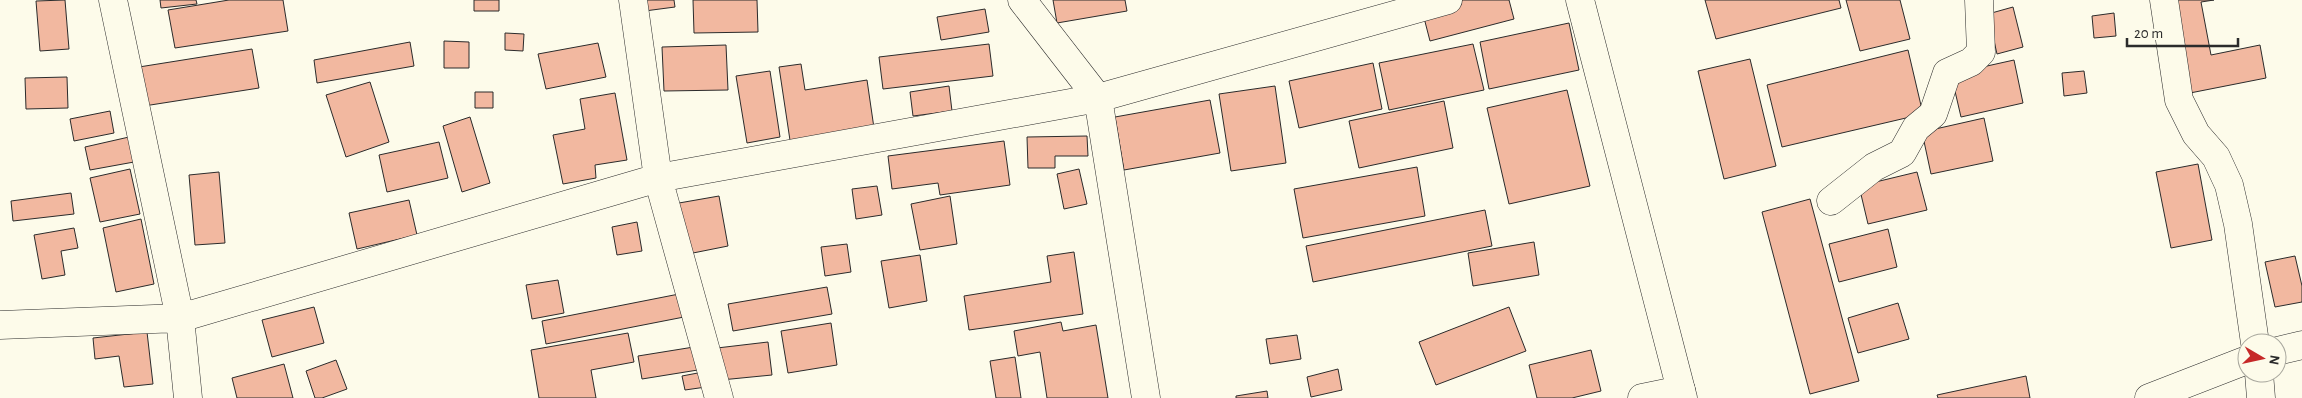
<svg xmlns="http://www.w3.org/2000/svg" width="2302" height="398" viewBox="0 0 2302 398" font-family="'Alegreya Sans',sans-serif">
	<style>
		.building { fill: #f2b8a0; stroke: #2b2b2b }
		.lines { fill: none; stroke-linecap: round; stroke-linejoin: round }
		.street-casing { stroke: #2b2b2b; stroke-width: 29 }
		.highway-casing { stroke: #2b2b2b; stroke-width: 29 }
		.street { stroke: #fdfbea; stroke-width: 28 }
		.highway { stroke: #fdfbea; stroke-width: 28 }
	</style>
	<rect width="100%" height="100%" fill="#fdfbea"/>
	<!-- building -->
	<path class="building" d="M 65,0 L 69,49 L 40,51 L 36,1 Z
		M 160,0 L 196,0 L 197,4 L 161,8 Z
		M 229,0 L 283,0 L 288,31 L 175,48 L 168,10 Z
		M 474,0 L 499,0 L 499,11 L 474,11 Z
		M 636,0 L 674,0 L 675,7 L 637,12 Z
		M 693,0 L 757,0 L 758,32 L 694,33 Z
		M 1053,0 L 1125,0 L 1127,11 L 1057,23 Z
		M 1459,0 L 1509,0 L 1514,19 L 1430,41 L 1422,10 Z
		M 1705,0 L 1839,0 L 1841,8 L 1716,39 Z
		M 1846,0 L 1900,0 L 1910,39 L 1860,51 Z
		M 2172,0 L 2214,0 L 2201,2 L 2211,55 L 2260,45 L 2266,78 L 2190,93 Z
		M 2013,7 L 2023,47 L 1997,54 L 1988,14 Z
		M 985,9 L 989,32 L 941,40 L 937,17 Z
		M 2114,13 L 2116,36 L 2094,38 L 2092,16 Z
		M 1569,23 L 1579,70 L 1489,89 L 1480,42 Z
		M 505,33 L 524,34 L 523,51 L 505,50 Z
		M 444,41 L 469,42 L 469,68 L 444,68 Z
		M 410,42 L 414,66 L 317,83 L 314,60 Z
		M 598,43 L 606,77 L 546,89 L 538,54 Z
		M 989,44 L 993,76 L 883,89 L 879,57 Z
		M 1473,44 L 1484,90 L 1389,110 L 1379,63 Z
		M 726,45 L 728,90 L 664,91 L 662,47 Z
		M 252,49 L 259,88 L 144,106 L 139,67 Z
		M 1908,50 L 1923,114 L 1782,147 L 1767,85 Z
		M 1750,59 L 1776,166 L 1724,179 L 1698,71 Z
		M 2014,60 L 2023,103 L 1961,117 L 1951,74 Z
		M 1373,63 L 1382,109 L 1299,128 L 1289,81 Z
		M 801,64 L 805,90 L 867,80 L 875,135 L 791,147 L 779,67 Z
		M 770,71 L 780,137 L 747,143 L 736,76 Z
		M 2084,71 L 2087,93 L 2064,96 L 2062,73 Z
		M 67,77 L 68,108 L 26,109 L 25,78 Z
		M 370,82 L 389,142 L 346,157 L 326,95 Z
		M 949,86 L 952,111 L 913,116 L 910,92 Z
		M 1275,86 L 1286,163 L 1231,171 L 1219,94 Z
		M 1567,90 L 1590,186 L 1509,204 L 1487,108 Z
		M 475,92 L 493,92 L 493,108 L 475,108 Z
		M 615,93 L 627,160 L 595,165 L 596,178 L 563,184 L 553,135 L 585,129 L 580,99 Z
		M 1210,100 L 1220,153 L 1124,170 L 1115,117 Z
		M 1444,101 L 1453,148 L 1359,168 L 1349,121 Z
		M 110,111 L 114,133 L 74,141 L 70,119 Z
		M 470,117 L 490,183 L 462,192 L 443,126 Z
		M 1984,118 L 1993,161 L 1931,174 L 1922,132 Z
		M 1087,136 L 1088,156 L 1055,156 L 1055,168 L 1028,168 L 1027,137 Z
		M 129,137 L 134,162 L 90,170 L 85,147 Z
		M 1004,141 L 1010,185 L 940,195 L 938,183 L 892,189 L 888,156 Z
		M 439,142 L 448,178 L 387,192 L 379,155 Z
		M 2198,164 L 2212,240 L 2171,248 L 2156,172 Z
		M 1417,167 L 1425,216 L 1303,238 L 1294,189 Z
		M 130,169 L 140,214 L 100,222 L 90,178 Z
		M 1079,169 L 1087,204 L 1064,209 L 1057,174 Z
		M 219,172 L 225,243 L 195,245 L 189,175 Z
		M 1917,172 L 1927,210 L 1868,224 L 1859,186 Z
		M 877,186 L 882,215 L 856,219 L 852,189 Z
		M 71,193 L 74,214 L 13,221 L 11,201 Z
		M 719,196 L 728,246 L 688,254 L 679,203 Z
		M 950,196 L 957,244 L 920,250 L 911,204 Z
		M 1810,199 L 1859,381 L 1810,394 L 1762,212 Z
		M 409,200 L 417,235 L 357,249 L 349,213 Z
		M 1485,210 L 1492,246 L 1313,282 L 1306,246 Z
		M 141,219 L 154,284 L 116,292 L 103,228 Z
		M 637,222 L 642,251 L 617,255 L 612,227 Z
		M 74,228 L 78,248 L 61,251 L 65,275 L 42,279 L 34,235 Z
		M 1888,229 L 1897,267 L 1839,282 L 1829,244 Z
		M 1534,242 L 1539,275 L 1473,286 L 1468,253 Z
		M 847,244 L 851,272 L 825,276 L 821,247 Z
		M 1074,252 L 1083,314 L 969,330 L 964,296 L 1051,282 L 1047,256 Z
		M 920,255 L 927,301 L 889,308 L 881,261 Z
		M 2295,256 L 2302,286 L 2302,302 L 2275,307 L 2265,262 Z
		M 558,280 L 564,313 L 532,319 L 526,285 Z
		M 827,287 L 832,314 L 733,331 L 728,304 Z
		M 679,294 L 684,317 L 546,344 L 542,321 Z
		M 1898,303 L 1909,339 L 1858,353 L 1848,318 Z
		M 314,307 L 324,343 L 272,357 L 262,320 Z
		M 1509,307 L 1526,351 L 1436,385 L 1419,342 Z
		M 1061,322 L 1063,331 L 1096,325 L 1108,398 L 1047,398 L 1040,352 L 1018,356 L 1014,331 Z
		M 831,323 L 837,365 L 788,373 L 781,331 Z
		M 147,332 L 153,384 L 124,387 L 119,356 L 95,359 L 93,338 Z
		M 628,333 L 634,362 L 591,370 L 596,398 L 539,398 L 531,350 Z
		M 1297,335 L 1301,359 L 1270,364 L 1266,339 Z
		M 768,342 L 772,375 L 721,380 L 717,348 Z
		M 700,346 L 704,369 L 642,379 L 638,356 Z
		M 1591,350 L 1601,391 L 1572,398 L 1537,398 L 1529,365 Z
		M 1015,357 L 1021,398 L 996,398 L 990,361 Z
		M 336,360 L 347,389 L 322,398 L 315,398 L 306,371 Z
		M 284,364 L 293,398 L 237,398 L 232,378 Z
		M 1338,369 L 1342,390 L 1311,397 L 1307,377 Z
		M 703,372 L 706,387 L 685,390 L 682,376 Z
		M 2026,376 L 2030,398 L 1938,398 L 1937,395 Z
		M 1267,391 L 1268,398 L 1236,398 L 1236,396 Z"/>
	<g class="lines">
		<!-- street casing -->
		<g class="street-casing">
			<path id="street" d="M 113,0 L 180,318 L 188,398
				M 633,0 L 658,178 L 719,398
				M 1022,0 L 1098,98 L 1146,398
				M 2164,0 L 2179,100 L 2196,134 L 2216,157 L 2229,185 L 2238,224 L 2255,343
				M 1831,201 L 1874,167 L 1902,153 L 1916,128 L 1933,114 L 1947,73 L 1971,62 L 1981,52 L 1979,0
				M 0,325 L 180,318 L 658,178 L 1098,98 L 1448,0
				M 2277,351 L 2302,345
				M 2259,373 L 2261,398
				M 1642,398 L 1681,390
				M 2149,398 L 2247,360"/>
		</g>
		<!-- highway casing -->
		<g class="highway-casing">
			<path id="highway" d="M 1580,0 L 1683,398"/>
		</g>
		<!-- street -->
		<use href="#street" class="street"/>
		<!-- highway -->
		<use href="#highway" class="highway"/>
	</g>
	<!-- north arrow -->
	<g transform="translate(2262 358) rotate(99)"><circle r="24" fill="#fdfbea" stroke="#a9a89e"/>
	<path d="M0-4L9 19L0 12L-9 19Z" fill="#c62828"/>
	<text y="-8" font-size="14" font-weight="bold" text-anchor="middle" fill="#2b2b2b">N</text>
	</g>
	<!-- scale -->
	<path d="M2127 38v8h111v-8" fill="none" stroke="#2b2b2b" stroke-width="2.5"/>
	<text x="2134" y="38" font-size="15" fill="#2b2b2b" stroke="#fdfbea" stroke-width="4" paint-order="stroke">20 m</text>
</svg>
